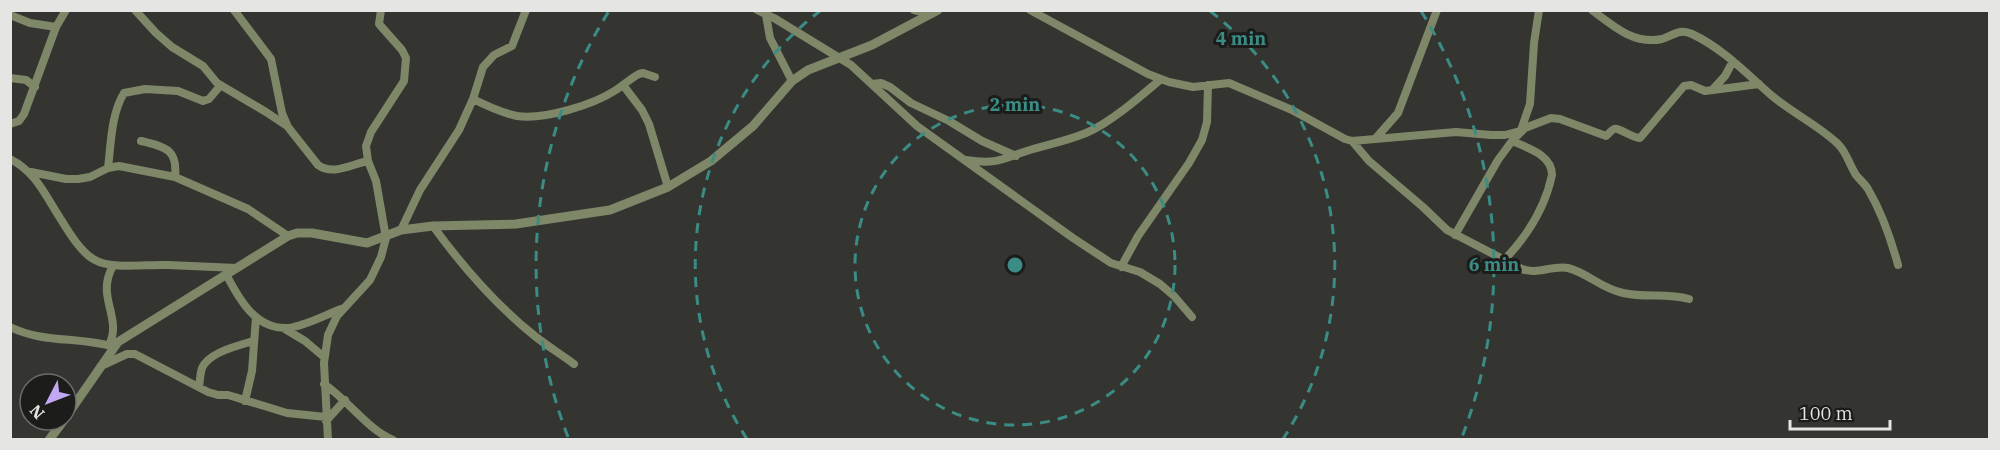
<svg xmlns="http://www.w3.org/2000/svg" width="2000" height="450" viewBox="0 0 2000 450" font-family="'IBM Plex Serif',serif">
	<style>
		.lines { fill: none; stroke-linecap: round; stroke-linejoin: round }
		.minor { stroke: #7f8769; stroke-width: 8 }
		.tertiary { stroke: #7f8769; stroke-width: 9 }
		.ring { fill: none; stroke: #3a8c85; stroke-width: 3; stroke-dasharray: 10 8 }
		.centre { fill: #3a8c85; stroke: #1c1c1a; stroke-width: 3 }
		.ring-label { font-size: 18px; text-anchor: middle; font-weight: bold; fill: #3a8c85; stroke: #1c1c1a; stroke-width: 6; stroke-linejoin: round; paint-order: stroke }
	</style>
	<rect width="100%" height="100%" fill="#343530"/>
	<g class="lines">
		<!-- minor -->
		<path class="minor" d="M 135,10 L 156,33 L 172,47 L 203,66 L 217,83 L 266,112 L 287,126
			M 234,10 L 271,59 L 282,113 L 288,127 L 318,165 C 333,176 352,164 368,161
			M 757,10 L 774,18 L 851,65 L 917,126 L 1073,238 L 1111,263 L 1140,272 L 1160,284 L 1174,296 L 1192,317
			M 914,10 L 931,14
			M 1030,10 L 1148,74 L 1169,82 L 1193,87 L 1229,83 L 1292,110 L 1345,139 L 1352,141 L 1456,132 L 1491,135 L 1505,135 L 1520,131
			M 1592,10 C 1613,26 1634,45 1662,39 C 1673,36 1679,28 1692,34 C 1722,48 1746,73 1771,95 C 1792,113 1818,125 1838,144 C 1847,153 1849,164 1856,175 C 1860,180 1865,184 1868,189 C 1882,213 1891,239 1898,265
			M 10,15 L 30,23 L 56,27
			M 766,15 L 770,38 L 792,81
			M 10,78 L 26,80 L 35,87
			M 872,84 L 881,83 L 890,87 L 911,103 L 949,121 L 982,141 L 1016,156
			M 623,85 L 642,110 L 649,124 L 668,187
			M 1714,88 L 1725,76 L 1733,61
			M 473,99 C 487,106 502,113 517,116 C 544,120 593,105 616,90 C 624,85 631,78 639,74 L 643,73 L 655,77
			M 10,124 L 19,121 L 24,114 L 56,27 L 66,10
			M 1521,130 L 1530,104 L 1534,43 L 1539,10
			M 1376,138 L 1398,113 L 1437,10
			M 141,141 C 165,147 178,149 175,177
			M 1352,141 L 1369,161 L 1423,207 L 1447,230 L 1522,269 C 1537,275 1552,265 1568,268 C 1588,273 1600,288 1623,293 C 1645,298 1667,293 1689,299
			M 10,159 C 36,172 45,195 60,218 C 68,231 81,253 95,260 C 113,270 147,264 168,265 C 191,266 214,267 237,268
			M 966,160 C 1000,165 1003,158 1033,149 C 1051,144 1069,140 1086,133 C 1110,123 1141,96 1161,79
			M 108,168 C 111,144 111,114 124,93 L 145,89 L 178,91 L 203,101 L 209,99 L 220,86
			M 31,172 L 66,179 L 78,179 L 90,177 L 108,168 L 119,166 L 175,177 L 248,209 L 288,236
			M 433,226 C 462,266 497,306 536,337 C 549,347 562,355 574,364
			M 401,230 L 420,190 L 459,130 L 473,99 L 483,67 L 494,55 L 512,46 L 526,10
			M 1455,235 L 1498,160 L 1512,141 L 1525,128 L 1551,118 L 1560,119 L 1606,136 C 1609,134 1611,130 1614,129 C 1619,127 1632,138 1640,138 L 1684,86 L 1691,85 L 1705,91 L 1759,84
			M 1505,259 C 1528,235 1545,208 1552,175 C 1552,155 1528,148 1512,141
			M 1121,267 L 1138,236 L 1189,163 L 1202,140 L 1207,122 L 1208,85
			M 227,276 C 239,299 256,330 288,328 C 305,326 325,315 341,309
			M 10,327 C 45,344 78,336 114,347
			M 285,329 L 305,341 L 324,357
			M 109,345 C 123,317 95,297 113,266
			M 101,366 L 127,354 L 135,354 L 208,392 L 218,395 L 228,395 L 287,413 L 326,417
			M 324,384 C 348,400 367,429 393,440
			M 199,387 C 200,381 200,374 202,368 C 209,352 238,346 253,341
			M 245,401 L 252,371 L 256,317
			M 326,421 L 345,400
			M 328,440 L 324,363 L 328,335 L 337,316 L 370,280 L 381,257 L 386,238 L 376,181 L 368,161 L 366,146 L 371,132 L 404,81 L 406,58 L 402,50 L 379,24 L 381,10"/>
		<!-- tertiary -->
		<path class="tertiary" d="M 66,417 L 118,342 L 288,236 L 297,233 L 312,233 L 367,243 L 401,230 L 433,226 L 516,224 L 610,210 L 668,187 L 711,161 L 753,126 L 792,81 L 808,70 L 872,45 L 938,10
			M 49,440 L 64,420"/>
	</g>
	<!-- distance rings -->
	<g class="ring">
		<circle cx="1015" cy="265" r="160"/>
		<path d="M747 439A320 320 0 0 1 820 11M1210 11A320 320 0 0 1 1283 439"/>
		<path d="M568 437A479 479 0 0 1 609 11M1421 11A479 479 0 0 1 1462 437"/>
	</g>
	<circle cx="1015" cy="265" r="9" class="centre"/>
	<g class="ring-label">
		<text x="1241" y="45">4 min</text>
		<text x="1015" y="111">2 min</text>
		<text x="1494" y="271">6 min</text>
	</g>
	<!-- border -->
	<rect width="2000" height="450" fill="none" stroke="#e5e6e3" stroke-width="24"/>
	<!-- north arrow -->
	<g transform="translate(48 402) rotate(228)"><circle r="28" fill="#1c1c1a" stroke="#6c6d6a" stroke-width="1.5"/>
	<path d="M0-4.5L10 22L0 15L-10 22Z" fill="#c1a8f3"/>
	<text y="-9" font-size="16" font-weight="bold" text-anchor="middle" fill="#e5e6e3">N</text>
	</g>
	<!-- scale -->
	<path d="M1790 420v9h100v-9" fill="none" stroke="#e5e6e3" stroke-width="3"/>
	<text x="1799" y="420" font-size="18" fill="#e5e6e3" stroke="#1c1c1a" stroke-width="4.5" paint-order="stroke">100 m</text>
</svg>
